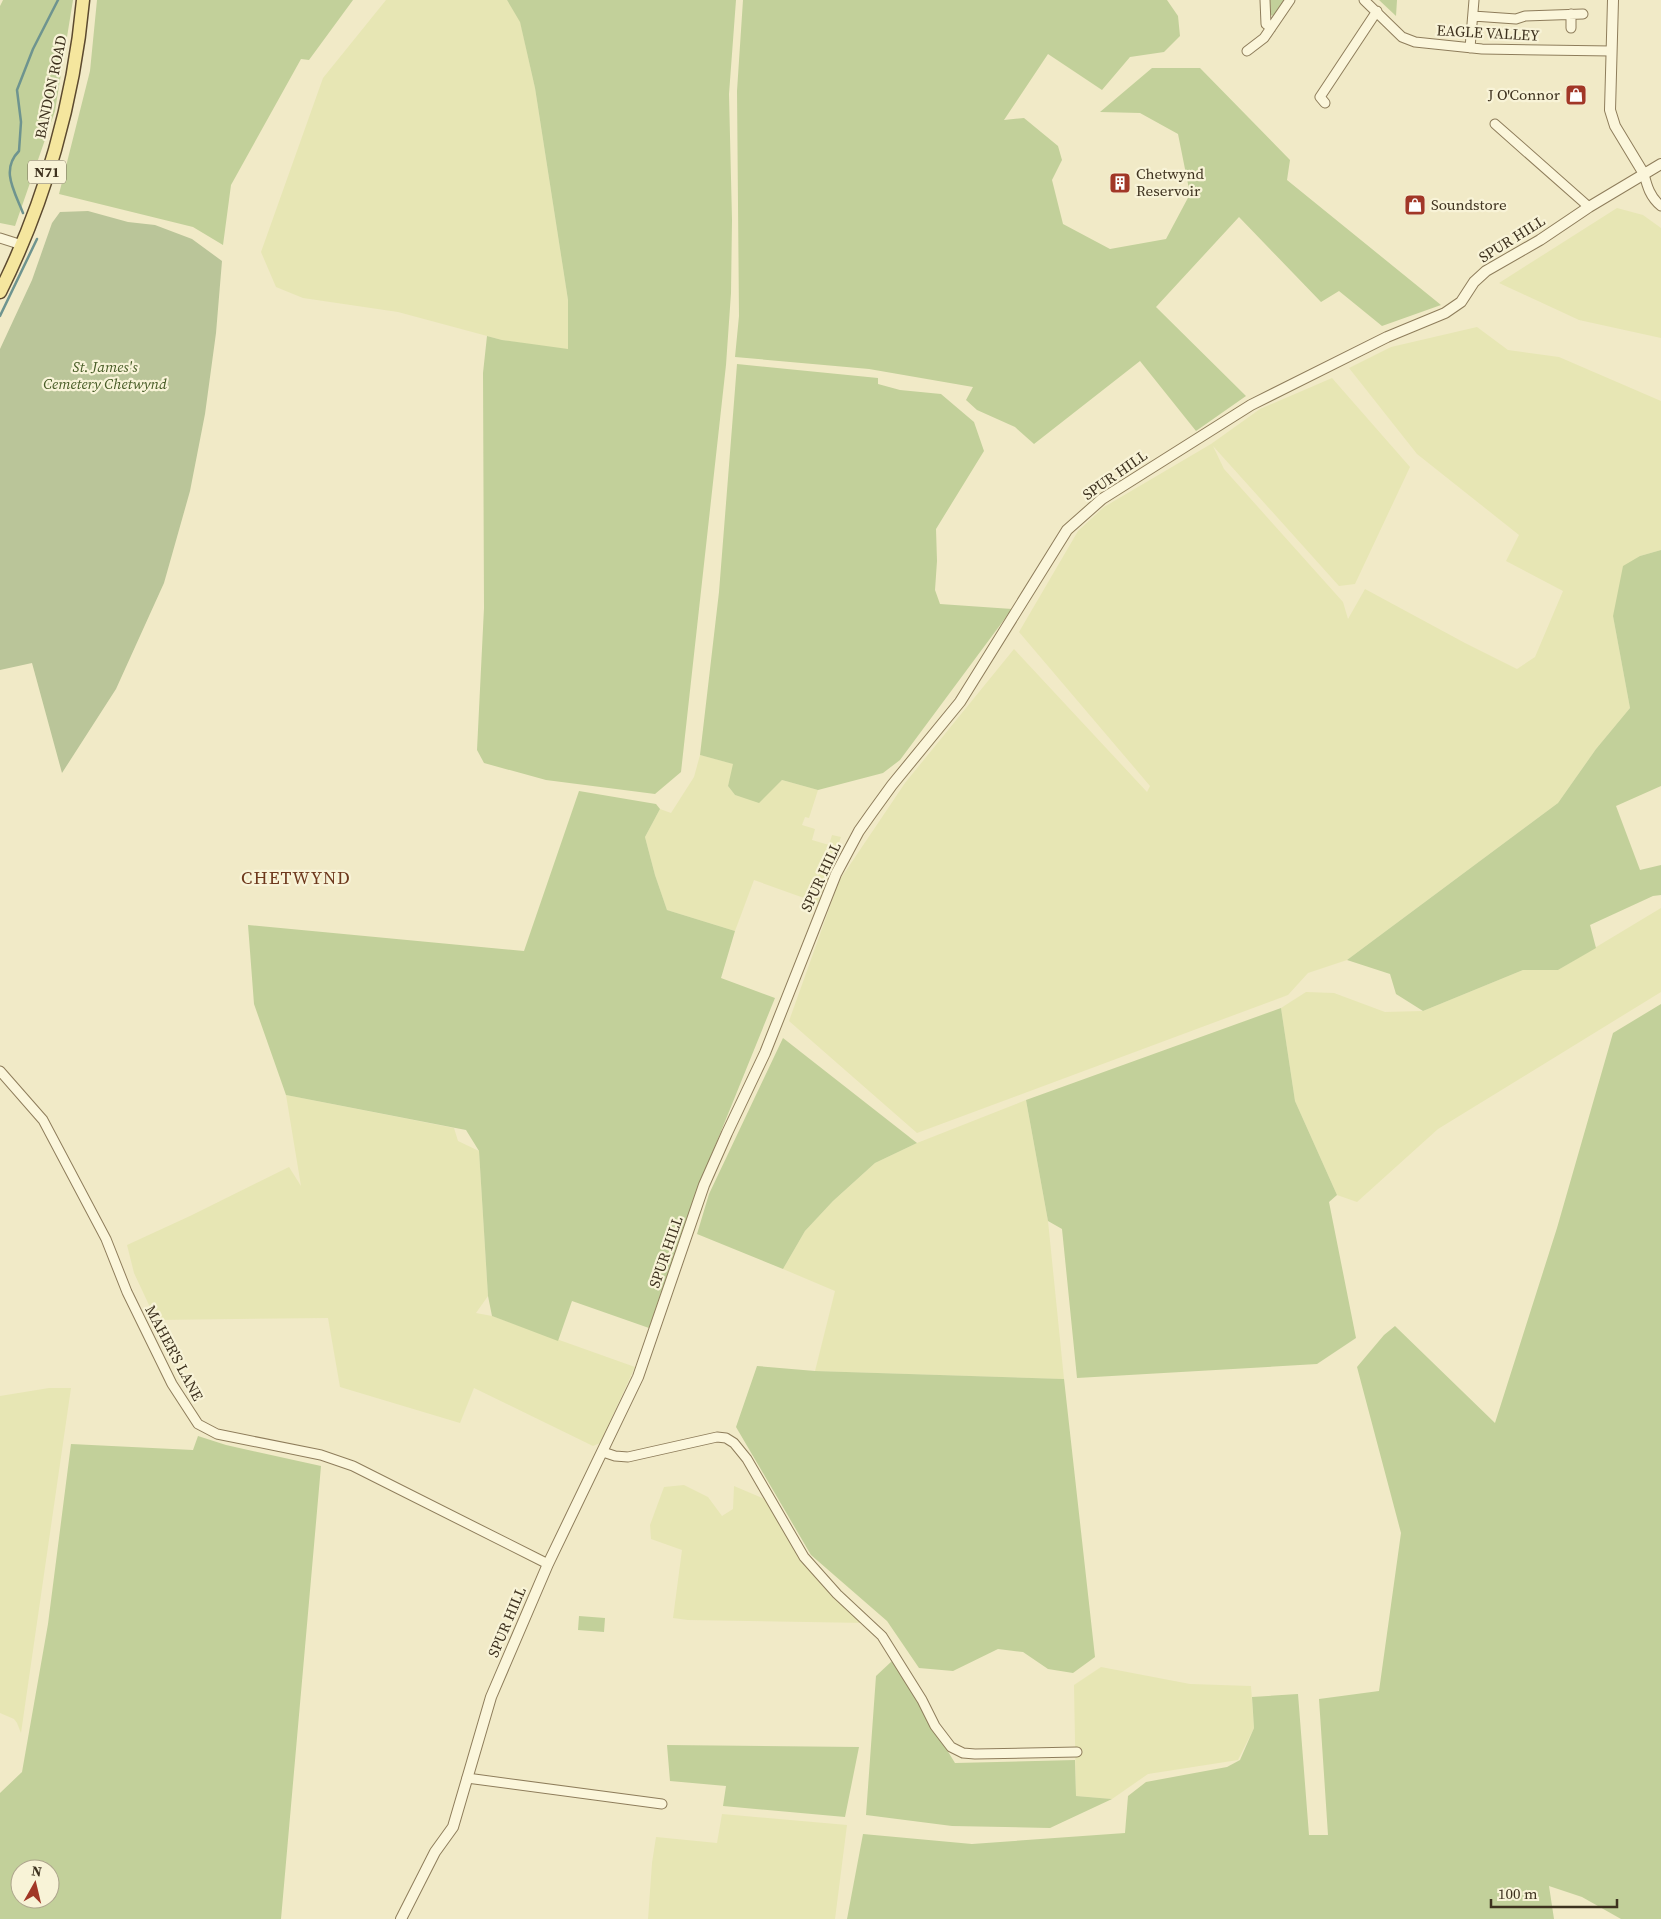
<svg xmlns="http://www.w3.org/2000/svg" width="1661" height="1919" viewBox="0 0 1661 1919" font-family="'Source Serif 4',serif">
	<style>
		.farmland { fill: #e7e6b4 }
		.green { fill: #c2d09a; fill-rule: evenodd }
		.cemetery { fill: #bac599 }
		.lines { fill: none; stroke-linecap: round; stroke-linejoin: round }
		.stream { stroke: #6e948f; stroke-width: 2.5 }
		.minor-casing { stroke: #8e7d5b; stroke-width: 11 }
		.tertiary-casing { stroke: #8e7d5b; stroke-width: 12 }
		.primary-casing { stroke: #5c4a2f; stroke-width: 15 }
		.minor { stroke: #fbf6db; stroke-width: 9 }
		.tertiary { stroke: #fbf6db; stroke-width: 10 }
		.primary { stroke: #f5e69e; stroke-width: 12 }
		.labels { text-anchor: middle; stroke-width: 4.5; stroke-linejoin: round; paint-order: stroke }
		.shield { fill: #f8f3d7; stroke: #766c56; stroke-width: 1 }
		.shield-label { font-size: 14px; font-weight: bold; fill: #3e321f }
		.street-label { font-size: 15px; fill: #3e321f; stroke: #f8f3d7 }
		.poi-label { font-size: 15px; fill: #3e321f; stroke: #f8f3d7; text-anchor: start }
		.park-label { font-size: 15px; font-style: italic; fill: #465b25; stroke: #f8f3d7 }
		.quarter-label { font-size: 18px; letter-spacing: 1px; fill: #6d381c; stroke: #f8f3d7 }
	</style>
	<rect width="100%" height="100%" fill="#f1eac7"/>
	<!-- farmland -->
	<path class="farmland" d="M 386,0 L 507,0 L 520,21 L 535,88 L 568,300 L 568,350 L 502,340 L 398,312 L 303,298 L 276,287 L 261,252 L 323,78 Z
		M 1617,208 L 1643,215 L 1661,228 L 1661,338 L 1579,320 L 1499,283 Z
		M 1477,327 L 1508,350 L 1559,357 L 1661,401 L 1661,550 L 1640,556 L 1613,616 L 1630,708 L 1596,749 L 1558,803 L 1347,960 L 1308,973 L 1288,995 L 917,1133 L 789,1021 L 839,881 L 905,783 L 1014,649 L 1147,792 L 1150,786 L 1019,632 L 1078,531 L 1104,507 L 1211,444 L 1260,409 L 1332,378 L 1410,467 L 1355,584 L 1339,586 L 1213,446 L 1224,469 L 1343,602 L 1348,619 L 1365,589 L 1465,643 L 1517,669 L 1535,657 L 1563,591 L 1506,561 L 1519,535 L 1417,454 L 1349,368 L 1391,347 Z
		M 700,755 L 734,764 L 728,786 L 735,795 L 759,802 L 782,780 L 818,790 L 809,818 L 805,817 L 802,825 L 815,829 L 812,840 L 829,845 L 832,835 L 841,837 L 818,903 L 754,880 L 735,931 L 667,910 L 655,875 L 645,837 L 660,809 L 671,813 L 694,777 Z
		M 1661,908 L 1661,992 L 1438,1129 L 1357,1202 L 1337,1195 L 1295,1101 L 1281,1008 L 1306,992 L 1334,993 L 1385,1012 L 1423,1011 L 1523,970 L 1558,970 Z
		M 286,1095 L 454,1128 L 458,1141 L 479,1151 L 488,1296 L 476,1313 L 492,1316 L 635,1367 L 600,1443 L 593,1446 L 474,1388 L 460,1423 L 340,1387 L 328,1318 L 156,1320 L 134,1273 L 127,1245 L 190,1216 L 289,1167 L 301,1186 Z
		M 1026,1100 L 1048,1221 L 1064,1379 L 815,1371 L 835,1291 L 783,1269 L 805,1231 L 833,1201 L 875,1163 L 917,1143 Z
		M 49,1388 L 71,1388 L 21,1733 L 17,1723 L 14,1719 L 0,1713 L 0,1396 Z
		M 684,1485 L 708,1497 L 722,1516 L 733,1509 L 734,1486 L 772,1502 L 804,1557 L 868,1623 L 688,1620 L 673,1618 L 682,1550 L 651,1539 L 650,1525 L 664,1487 Z
		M 1101,1667 L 1190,1684 L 1251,1686 L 1254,1728 L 1238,1760 L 1148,1774 L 1112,1799 L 1076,1796 L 1074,1685 Z
		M 722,1814 L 847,1825 L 835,1919 L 648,1919 L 652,1863 L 656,1837 L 717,1843 Z"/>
	<!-- green -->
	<path class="green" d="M 3,0 L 73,0 L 55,111 L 15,226 L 0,223 L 0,6 Z
		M 97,0 L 353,0 L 309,60 L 301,59 L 231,185 L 223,245 L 193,227 L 59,194 L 90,71 Z
		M 507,0 L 736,0 L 729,94 L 732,220 L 731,293 L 726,365 L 681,772 L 655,794 L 546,780 L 484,763 L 477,750 L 484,608 L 483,373 L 487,336 L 502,340 L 568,349 L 568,300 L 535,88 L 520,22 Z
		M 743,0 L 1167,0 L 1178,16 L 1180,36 L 1164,52 L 1130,57 L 1102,90 L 1048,54 L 1004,120 L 1024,118 L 1058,146 L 1062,160 L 1052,180 L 1063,224 L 1110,249 L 1166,239 L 1190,194 L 1178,134 L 1140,113 L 1100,112 L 1152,68 L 1200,68 L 1290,160 L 1287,180 L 1441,305 L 1382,326 L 1339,291 L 1321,302 L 1239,217 L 1156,307 L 1246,396 L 1196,431 L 1140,361 L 1034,444 L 1015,427 L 977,410 L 966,400 L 973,387 L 869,369 L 735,357 L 739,316 L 737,91 Z
		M 1270,0 L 1286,0 L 1275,17 L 1271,15 Z
		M 1379,0 L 1397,0 L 1396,16 Z
		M 737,364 L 878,378 L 878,384 L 900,390 L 941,394 L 974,422 L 984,451 L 936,529 L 937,561 L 935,590 L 940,604 L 1012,609 L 900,760 L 883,773 L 818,790 L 782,780 L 759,803 L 735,795 L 728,786 L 733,764 L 700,755 L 719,592 Z
		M 1661,550 L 1661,786 L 1616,806 L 1640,870 L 1661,865 L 1661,895 L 1653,896 L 1590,925 L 1596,948 L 1558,970 L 1523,970 L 1423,1011 L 1396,994 L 1390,974 L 1347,960 L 1558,803 L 1596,749 L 1630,708 L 1613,616 L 1623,566 L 1640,556 Z
		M 579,791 L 656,804 L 660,809 L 645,837 L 655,875 L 667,910 L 735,931 L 721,978 L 775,998 L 696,1193 L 649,1328 L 572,1301 L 558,1341 L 492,1316 L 488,1296 L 479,1151 L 466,1130 L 286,1095 L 254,1004 L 248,925 L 524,951 Z
		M 1661,1004 L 1661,1919 L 1621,1919 L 1582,1897 L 1549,1886 L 1554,1919 L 847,1919 L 863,1834 L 972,1844 L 1125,1833 L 1128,1796 L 1146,1782 L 1227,1767 L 1240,1760 L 1254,1728 L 1252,1697 L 1298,1694 L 1309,1835 L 1328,1835 L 1319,1699 L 1379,1691 L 1401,1533 L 1357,1367 L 1384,1335 L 1395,1326 L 1495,1423 L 1557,1228 L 1613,1033 Z
		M 1281,1008 L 1295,1101 L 1337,1195 L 1329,1202 L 1356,1338 L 1317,1364 L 1077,1378 L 1062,1229 L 1048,1221 L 1026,1100 Z
		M 783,1038 L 917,1143 L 875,1163 L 833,1201 L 805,1231 L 783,1269 L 697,1234 L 709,1194 Z
		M 757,1366 L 815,1371 L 1064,1379 L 1095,1657 L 1073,1673 L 1048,1669 L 1023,1652 L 998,1649 L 953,1671 L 919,1668 L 887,1621 L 811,1555 L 736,1427 Z
		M 198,1436 L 226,1445 L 321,1466 L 281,1919 L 0,1919 L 0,1793 L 22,1772 L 48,1624 L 71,1444 L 193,1450 ZM 20,1869 L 50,1869 L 50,1899 L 20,1899 Z
		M 579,1616 L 605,1618 L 604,1632 L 578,1630 Z
		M 892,1661 L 955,1763 L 1075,1760 L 1076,1796 L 1112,1799 L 1050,1828 L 952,1826 L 866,1815 L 876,1676 Z
		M 667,1745 L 859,1747 L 845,1817 L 723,1806 L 726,1786 L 670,1781 Z"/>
	<!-- cemetery -->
	<path class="cemetery" d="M 88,211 L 128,222 L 155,225 L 192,239 L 222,261 L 216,333 L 205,414 L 190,491 L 164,583 L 116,689 L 62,773 L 32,663 L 0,670 L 0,349 L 32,280 L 52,223 L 60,212 Z"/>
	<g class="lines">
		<!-- stream -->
		<path class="stream" d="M 23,213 C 15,192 0,170 19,151 L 21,122 L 17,90 L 33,49 L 58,0
			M 0,316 L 37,239"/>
		<!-- minor casing -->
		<g class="minor-casing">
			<path id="minor" d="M 1265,0 L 1266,24 L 1271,28
				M 1364,0 L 1402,37 L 1415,42 L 1482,49 L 1611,51
				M 1473,16 L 1516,19 L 1525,16 L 1583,14
				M 1571,28 L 1571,14
				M 1470,48 L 1474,0
				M 1247,51 L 1264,38 L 1290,0
				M 1325,103 L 1320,97 L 1377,11
				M 1495,124 L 1589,207
				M 1644,174 C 1647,186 1650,197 1661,206
				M 0,238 L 22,245
				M 0,1071 L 43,1120 L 106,1239 L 127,1292 L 172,1384 L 198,1424 L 217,1434 L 321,1455 L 353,1466 L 548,1564
				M 603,1452 L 615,1456 L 628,1457 L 717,1437 L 726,1438 L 734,1443 L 747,1459 L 804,1557 L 837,1594 L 882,1636 L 922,1700 L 935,1726 L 951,1747 L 963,1753 L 975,1754 L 1077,1752
				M 467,1778 L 662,1804"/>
		</g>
		<!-- tertiary casing -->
		<g class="tertiary-casing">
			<path id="tertiary" d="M 1613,0 L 1610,110 L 1615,126 L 1644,174
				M 401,1919 L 435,1852 L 453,1827 L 491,1697 L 548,1564 L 638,1377 L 704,1185 L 727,1133 L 765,1053 L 836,874 L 859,831 L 871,814 L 892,785 L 960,702 L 1067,530 L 1102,499 L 1251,405 L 1387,337 L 1445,313 L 1461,302 L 1474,282 L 1486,271 L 1540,240 L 1589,207 L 1661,164"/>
		</g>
		<!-- primary casing -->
		<g class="primary-casing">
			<path id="primary" d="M 0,292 C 45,202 74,100 83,0"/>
		</g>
		<!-- minor -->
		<use href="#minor" class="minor"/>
		<!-- tertiary -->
		<use href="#tertiary" class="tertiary"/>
		<!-- primary -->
		<use href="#primary" class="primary"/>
	</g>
	<!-- icons -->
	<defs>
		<g id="shop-square" transform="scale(1.125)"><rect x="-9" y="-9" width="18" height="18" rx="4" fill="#a13727" stroke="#f8f3d7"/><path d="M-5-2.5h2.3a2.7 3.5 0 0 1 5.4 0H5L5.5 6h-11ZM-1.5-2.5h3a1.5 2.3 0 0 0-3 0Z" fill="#fff"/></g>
		<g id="building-square" transform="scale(1.125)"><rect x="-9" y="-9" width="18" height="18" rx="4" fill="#a13727" stroke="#f8f3d7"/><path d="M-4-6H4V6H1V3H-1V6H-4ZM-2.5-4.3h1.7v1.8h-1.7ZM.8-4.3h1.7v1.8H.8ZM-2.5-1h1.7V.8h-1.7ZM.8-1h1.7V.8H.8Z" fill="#fff"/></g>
	</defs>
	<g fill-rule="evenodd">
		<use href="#shop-square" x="1576" y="95"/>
		<use href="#building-square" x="1120" y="183"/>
		<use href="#shop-square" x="1415" y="205"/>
	</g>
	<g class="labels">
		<!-- shield labels -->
		<rect class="shield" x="28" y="160.5" width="38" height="23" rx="4"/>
		<g class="shield-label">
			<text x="47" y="177">N71</text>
		</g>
		<!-- street labels -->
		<g class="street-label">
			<text transform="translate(1488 33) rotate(3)" y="5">EAGLE VALLEY</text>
			<text transform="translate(51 87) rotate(-78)" y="5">BANDON ROAD</text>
			<text transform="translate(1512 239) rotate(-32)" y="5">SPUR HILL</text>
			<text transform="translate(1115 475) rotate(-35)" y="5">SPUR HILL</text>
			<text transform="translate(821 877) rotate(-65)" y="5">SPUR HILL</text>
			<text transform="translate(666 1252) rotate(-71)" y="5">SPUR HILL</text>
			<text transform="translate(174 1353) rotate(62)" y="5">MAHER'S LANE</text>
			<text transform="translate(507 1622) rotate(-67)" y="5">SPUR HILL</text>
		</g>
		<!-- poi labels -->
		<g class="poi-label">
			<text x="1560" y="100" text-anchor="end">J O'Connor</text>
			<text x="1136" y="179">Chetwynd<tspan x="1136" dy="17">Reservoir</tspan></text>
			<text x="1431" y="210">Soundstore</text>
		</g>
		<!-- park labels -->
		<g class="park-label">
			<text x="105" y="372">St. James's<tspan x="105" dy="17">Cemetery Chetwynd</tspan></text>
		</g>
		<!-- quarter labels -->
		<g class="quarter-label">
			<text x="296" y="884">CHETWYND</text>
		</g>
	</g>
	<!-- north arrow -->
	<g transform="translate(35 1884) rotate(8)"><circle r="24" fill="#f8f3d7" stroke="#aea68d"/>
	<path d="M0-4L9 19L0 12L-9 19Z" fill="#a13727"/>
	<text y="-8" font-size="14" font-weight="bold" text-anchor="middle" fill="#3e321f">N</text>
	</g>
	<!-- scale -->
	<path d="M1491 1899v8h126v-8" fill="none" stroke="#3e321f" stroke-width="2.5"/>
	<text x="1498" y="1899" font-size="15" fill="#3e321f" stroke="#f8f3d7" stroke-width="4" paint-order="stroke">100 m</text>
</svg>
